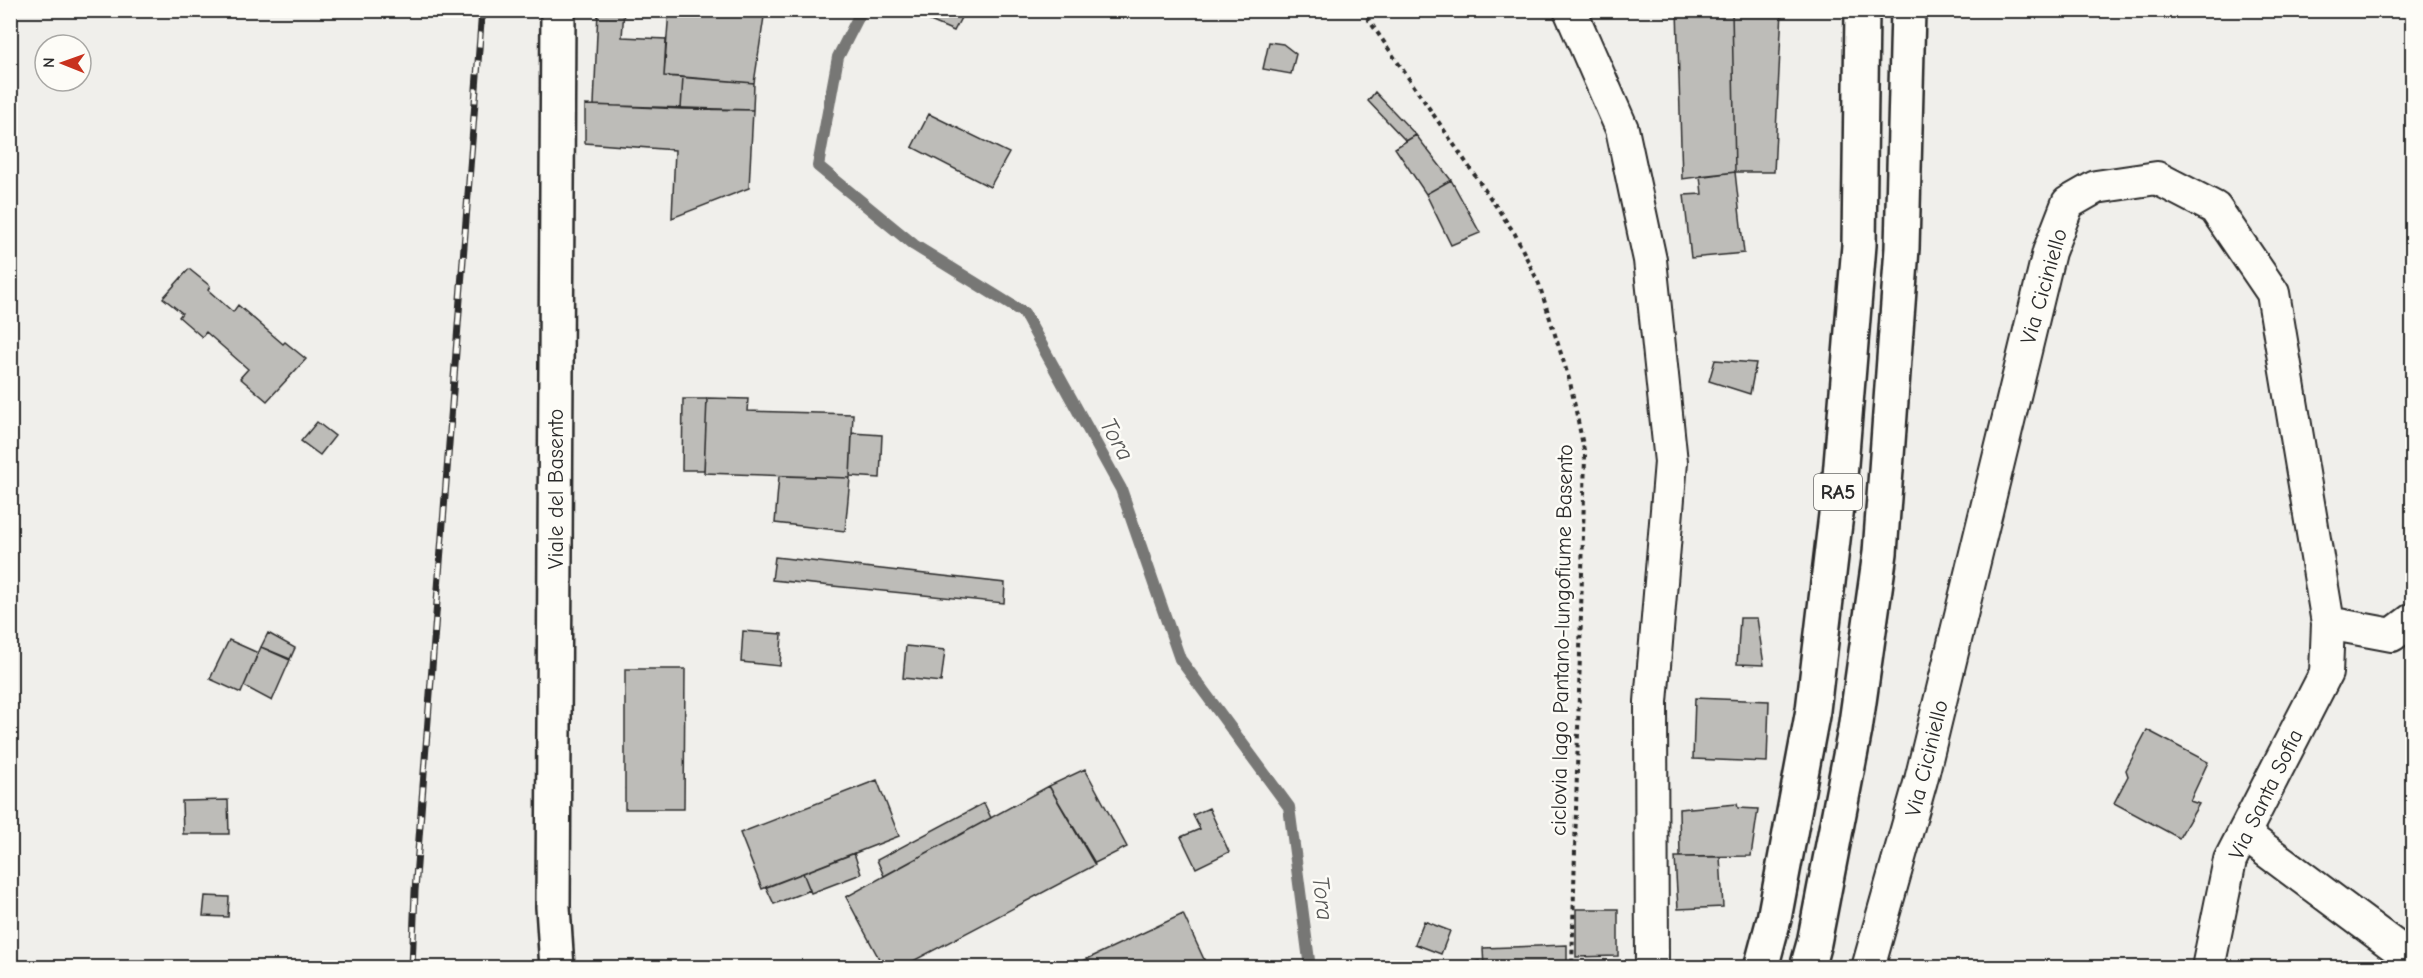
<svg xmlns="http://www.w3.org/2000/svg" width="2423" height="978" viewBox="0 0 2423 978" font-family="'Comic Neue',sans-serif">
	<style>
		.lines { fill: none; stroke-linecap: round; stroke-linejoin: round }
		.stream { stroke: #777775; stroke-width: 12 }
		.building { fill: #bdbcb8; stroke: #2b2b2b; stroke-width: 1.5 }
		.minor-casing { stroke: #2b2b2b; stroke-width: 36 }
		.primary-casing { stroke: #2b2b2b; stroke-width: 38 }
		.motorway-casing { stroke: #2b2b2b; stroke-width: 38 }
		.path { stroke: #2b2b2b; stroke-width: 4; stroke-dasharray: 4.5 4.5; stroke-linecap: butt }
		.minor { stroke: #fdfcf7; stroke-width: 32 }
		.primary { stroke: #fdfcf7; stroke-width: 33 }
		.motorway { stroke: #fdfcf7; stroke-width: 33 }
		.rail-casing { stroke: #2b2b2b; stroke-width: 7 }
		.rail { stroke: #fdfcf7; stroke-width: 4.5; stroke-dasharray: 14; stroke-linecap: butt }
		.labels { text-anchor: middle; stroke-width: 5; stroke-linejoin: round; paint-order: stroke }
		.shield { fill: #fdfcf7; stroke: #6a6a68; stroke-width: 1.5 }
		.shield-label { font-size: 21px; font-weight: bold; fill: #2b2b2b }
		.street-label { font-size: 22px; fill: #2b2b2b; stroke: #fdfcf7 }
		.water-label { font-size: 24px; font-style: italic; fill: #575756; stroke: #fdfcf7 }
	</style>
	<rect width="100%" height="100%" fill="#f0efeb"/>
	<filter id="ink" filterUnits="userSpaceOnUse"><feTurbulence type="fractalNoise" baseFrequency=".0167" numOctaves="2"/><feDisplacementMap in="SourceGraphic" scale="12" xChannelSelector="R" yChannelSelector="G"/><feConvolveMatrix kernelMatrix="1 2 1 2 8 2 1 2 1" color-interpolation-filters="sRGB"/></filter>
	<g filter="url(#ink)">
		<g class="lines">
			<!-- stream -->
			<path class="stream" d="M 862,10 L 838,57 L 818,166 L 914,245 L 1024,313 L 1121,489 L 1180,659 L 1289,807 L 1310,968"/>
		</g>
		<!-- building -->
		<path class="building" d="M 598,10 L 624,10 L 622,37 L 666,39 L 664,76 L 683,77 L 681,109 L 594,105 Z
			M 669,10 L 765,10 L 754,83 L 664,76 Z
			M 904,10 L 965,10 L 954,31 Z
			M 1471,10 L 1495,10 L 1495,13 L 1472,18 Z
			M 1677,10 L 1732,10 L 1735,172 L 1682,179 Z
			M 1732,10 L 1782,10 L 1774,172 L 1735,172 Z
			M 1269,42 L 1283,44 L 1296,54 L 1291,74 L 1263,69 Z
			M 683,77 L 754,83 L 753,110 L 681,109 Z
			M 1375,92 L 1416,135 L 1406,141 L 1368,101 Z
			M 585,105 L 753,110 L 749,188 L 672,218 L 675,150 L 585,143 Z
			M 929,114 L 1009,153 L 990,187 L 912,147 Z
			M 1416,135 L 1451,180 L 1426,194 L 1395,148 Z
			M 1735,172 L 1744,253 L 1691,258 L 1684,195 L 1702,194 L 1700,176 Z
			M 1451,180 L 1480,233 L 1451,245 L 1426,194 Z
			M 189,269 L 210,286 L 208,290 L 233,312 L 238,305 L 283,344 L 285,342 L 306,359 L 267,401 L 240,378 L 248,369 L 206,332 L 202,337 L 179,317 L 182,313 L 163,298 Z
			M 1715,360 L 1756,363 L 1750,394 L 1709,381 Z
			M 707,398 L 748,399 L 747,411 L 853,414 L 850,478 L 704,473 Z
			M 683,399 L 707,399 L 704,470 L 682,470 Z
			M 317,422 L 335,436 L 320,455 L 301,441 Z
			M 852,433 L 882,435 L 880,478 L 850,476 Z
			M 779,476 L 850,478 L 845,531 L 775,523 Z
			M 775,557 L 1005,583 L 1004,603 L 772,580 Z
			M 1740,618 L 1757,618 L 1764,665 L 1737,664 Z
			M 743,631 L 782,634 L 780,666 L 741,662 Z
			M 268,633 L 295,648 L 290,659 L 261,647 Z
			M 229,640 L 258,653 L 241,693 L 210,679 Z
			M 906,646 L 945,650 L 941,682 L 903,678 Z
			M 261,647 L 290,660 L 272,701 L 244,686 Z
			M 625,669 L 685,669 L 684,809 L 625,809 Z
			M 1695,698 L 1769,701 L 1767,762 L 1693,759 Z
			M 2147,730 L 2208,762 L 2190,801 L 2199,804 L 2179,838 L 2114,803 L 2128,776 L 2126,770 Z
			M 1085,769 L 1127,847 L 1095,863 L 1049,786 Z
			M 877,780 L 899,836 L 762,889 L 740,833 Z
			M 1049,786 L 1095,865 L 900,968 L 884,968 L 846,897 Z
			M 228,800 L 229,834 L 183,834 L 182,801 Z
			M 984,803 L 991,818 L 884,876 L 877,860 Z
			M 1737,804 L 1738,808 L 1758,809 L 1751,856 L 1680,857 L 1679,809 Z
			M 1209,808 L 1229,852 L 1196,868 L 1181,837 L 1200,829 L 1193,815 Z
			M 854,853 L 861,874 L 811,893 L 803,873 Z
			M 1675,857 L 1720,857 L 1723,907 L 1678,909 Z
			M 803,873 L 810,890 L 774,904 L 766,887 Z
			M 205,896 L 229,897 L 228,917 L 203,916 Z
			M 1576,909 L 1618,909 L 1618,956 L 1576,957 Z
			M 1183,914 L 1208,968 L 1068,968 Z
			M 1424,921 L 1450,931 L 1441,954 L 1415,944 Z
			M 1567,945 L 1567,968 L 1484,968 L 1483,948 Z
			M 1479,961 L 1479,968 L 1438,968 Z"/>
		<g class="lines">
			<!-- minor casing -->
			<g class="minor-casing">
				<path id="minor" d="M 1570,10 L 1622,129 L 1650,260 L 1671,462 L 1651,702 L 1652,968
					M 2328,623 L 2392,635 L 2412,620
					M 2244,834 L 2412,959
					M 1868,968 L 1921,780 L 2049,252 L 2068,203 L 2096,187 L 2157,178 L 2215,208 L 2273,293 L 2328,623 L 2326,673 L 2230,860 L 2208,968"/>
			</g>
			<!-- primary casing -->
			<g class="primary-casing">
				<path id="primary" d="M 557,968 L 553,907 L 558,10"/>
			</g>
			<!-- motorway casing -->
			<g class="motorway-casing">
				<path id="motorway" d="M 1761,968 L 1774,919 L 1813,710 L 1839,489 L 1859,245 L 1862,10
					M 1807,968 L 1814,943 L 1855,730 L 1880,553 L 1902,248 L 1908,10"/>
			</g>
			<!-- path -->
			<path class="path" d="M 1362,10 L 1515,234 L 1539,284 L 1570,382 L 1585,455 L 1572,968"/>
			<!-- minor -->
			<use href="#minor" class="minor"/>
			<!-- primary -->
			<use href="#primary" class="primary"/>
			<!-- motorway -->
			<use href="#motorway" class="motorway"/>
			<!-- rail casing -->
			<g class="rail-casing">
				<path id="rail" d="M 412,968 L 415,891 L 482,10"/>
			</g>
			<!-- rail -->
			<use href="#rail" class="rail"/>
		</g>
	</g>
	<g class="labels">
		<!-- shield labels -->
		<rect class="shield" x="1814" y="474" width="48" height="36" rx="4.5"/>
		<g class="shield-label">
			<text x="1838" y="499">RA5</text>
		</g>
		<!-- street labels -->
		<g class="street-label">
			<text transform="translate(2043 286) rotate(-74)" y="8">Via Ciciniello</text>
			<text transform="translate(555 489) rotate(-90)" y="8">Viale del Basento</text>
			<text transform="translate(1561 640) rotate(-89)" y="8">ciclovia lago Pantano-lungofiume Basento</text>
			<text transform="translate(1926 758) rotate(-76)" y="8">Via Ciciniello</text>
			<text transform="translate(2265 794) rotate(-64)" y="8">Via Santa Sofia</text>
		</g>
		<!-- water labels -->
		<g class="water-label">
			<text transform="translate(1117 439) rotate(61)" y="8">Tora</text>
			<text transform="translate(1323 898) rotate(83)" y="8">Tora</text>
		</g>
	</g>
	<!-- margin -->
	<rect width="2423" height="978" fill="none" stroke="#fdfcf7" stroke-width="36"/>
	<rect x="18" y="18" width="2387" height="942" fill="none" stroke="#2b2b2b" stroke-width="2" filter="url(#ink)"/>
	<!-- north arrow -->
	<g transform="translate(63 63) rotate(271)"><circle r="28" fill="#fdfcf7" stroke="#a9a8a5" stroke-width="1.5"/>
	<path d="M0-4.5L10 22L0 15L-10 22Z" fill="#c8321e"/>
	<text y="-9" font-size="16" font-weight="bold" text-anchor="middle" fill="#2b2b2b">N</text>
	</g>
</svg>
